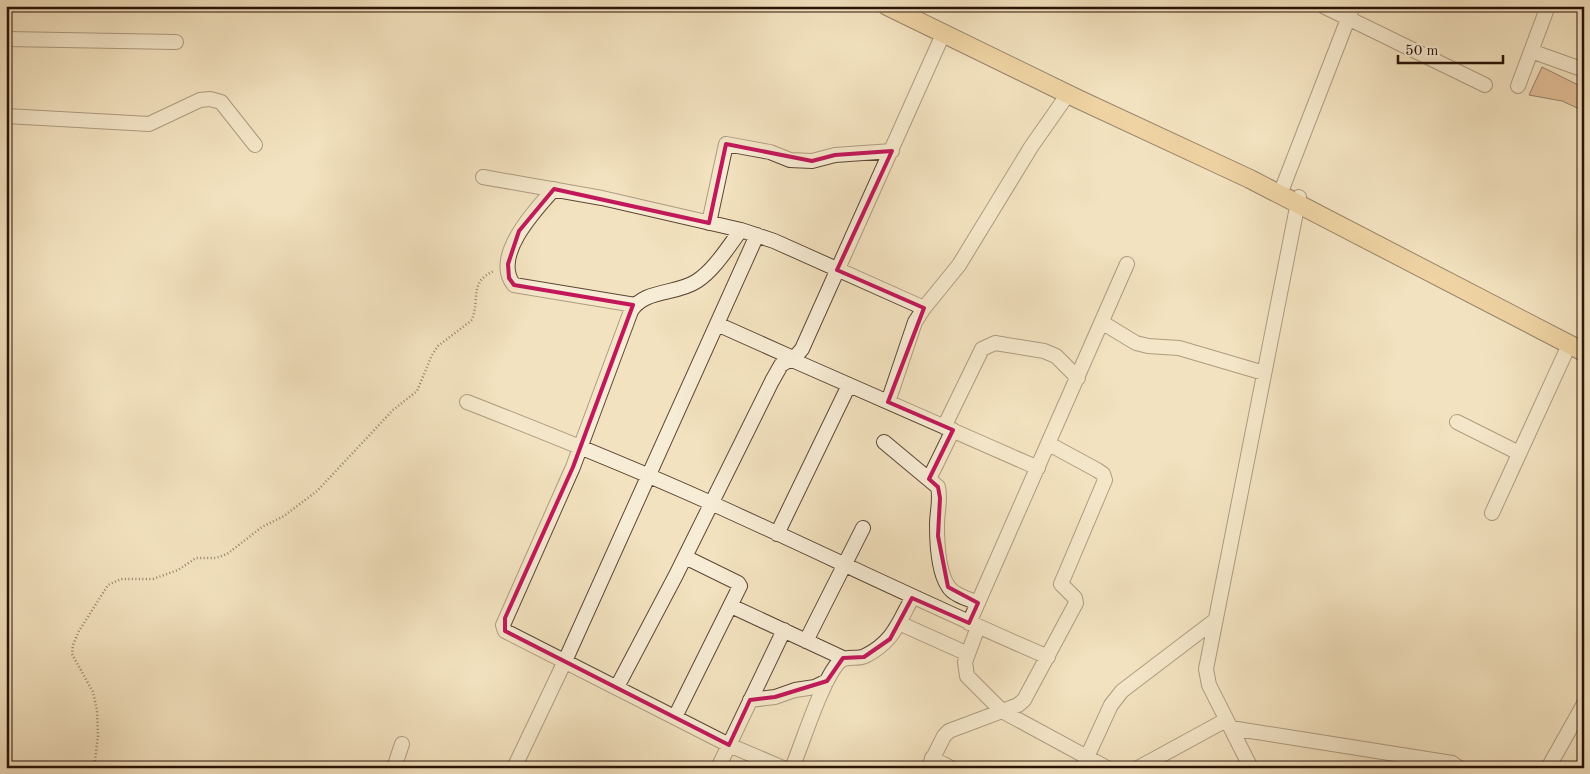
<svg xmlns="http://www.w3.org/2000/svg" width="1590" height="774" viewBox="0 0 1590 774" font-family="'Old Standard TT',serif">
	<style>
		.building { fill: #d2976d; stroke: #291307 }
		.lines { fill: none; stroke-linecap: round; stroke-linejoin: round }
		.minor-casing { stroke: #5c4735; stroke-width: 16 }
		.major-casing { stroke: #291307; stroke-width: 20 }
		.path { stroke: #291307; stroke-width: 2.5; stroke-dasharray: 1 2.5; stroke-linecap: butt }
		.minor { stroke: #f7ecd5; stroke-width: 14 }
		.major { stroke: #eac180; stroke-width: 18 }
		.marked { fill: none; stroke: #c2185b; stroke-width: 4; stroke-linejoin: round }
	</style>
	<rect width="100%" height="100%" fill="#f3e2bf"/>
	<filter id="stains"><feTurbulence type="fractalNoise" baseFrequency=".004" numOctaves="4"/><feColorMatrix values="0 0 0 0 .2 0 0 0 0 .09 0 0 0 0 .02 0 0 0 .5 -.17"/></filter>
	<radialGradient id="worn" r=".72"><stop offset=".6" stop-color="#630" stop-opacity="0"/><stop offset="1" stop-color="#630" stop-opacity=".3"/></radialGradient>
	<!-- building -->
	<path class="building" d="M 1542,67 L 1584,88 L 1584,111 L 1562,101 L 1529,95 Z"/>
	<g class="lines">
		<!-- minor casing -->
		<g class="minor-casing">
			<path id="minor" d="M 1323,6 L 1485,85
				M 6,39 L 176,42
				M 1531,51 L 1584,70
				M 1518,86 L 1548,6
				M 6,116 L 149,124 L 200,100 L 210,99 L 221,102 L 255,145
				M 483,177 L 602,198 L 741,230 L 774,241 L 924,308
				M 554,189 C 535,210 491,257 514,285 L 635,305
				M 1282,189 L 1353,6
				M 709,223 L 726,144 L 770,152 L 790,160 L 812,161 L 835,155 L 892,151
				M 741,230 C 728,247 715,269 697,281 C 676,295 644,289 631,311 L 573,467 L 503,625 L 505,631 L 729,745 L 783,768
				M 1103,323 L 1136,343 L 1148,346 L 1179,348 L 1264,373
				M 717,324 L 793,358
				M 790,359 L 1038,468
				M 467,402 C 549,434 631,467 711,503 C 824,554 934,608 1048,657
				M 888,402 L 915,322 L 924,308 L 959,265 L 1031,147 L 1068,94
				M 1457,422 L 1519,453
				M 944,427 L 982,349 L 995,343 L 1044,351 L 1056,356 L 1078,378
				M 884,442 L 938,487 C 941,500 937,511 937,525 C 937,542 938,571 948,586 C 953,595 968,599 978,603
				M 929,479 L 953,430
				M 1492,513 L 1569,345
				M 777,534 L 849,385
				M 731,606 L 843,658
				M 899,623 L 968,654
				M 969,623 L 1127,264
				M 978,627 L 965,662 L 967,676 L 1002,711 L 1107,768
				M 806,641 L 863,528
				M 617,687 L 676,575 L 772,381 L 781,365 L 796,356 L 802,349 L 944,32
				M 750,700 L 775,697 L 795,690 L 815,687 L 827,681
				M 675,717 L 740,586 L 738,583 L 685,557
				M 1231,728 L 1452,763 L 1459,768
				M 932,758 L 951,768
				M 394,768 L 402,744
				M 514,768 L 565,661 L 757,235
				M 718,768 L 784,630
				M 792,768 C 803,742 822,680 839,662 C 846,655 857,660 865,656 C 893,642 898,624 912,598
				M 928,768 L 944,736 L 949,731 L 1018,705 L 1024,700 L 1076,603 L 1075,598 L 1061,584 L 1105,480 L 1103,474 L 1097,470 L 1049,444
				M 1082,768 L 1111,705 L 1122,691 L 1214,621
				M 1138,768 L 1226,720
				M 1251,768 L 1209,685 L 1206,669 L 1299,197
				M 1548,768 L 1584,704"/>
		</g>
		<!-- major casing -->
		<g class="major-casing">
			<path id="major" d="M 887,6 L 1078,99 L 1250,179 L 1584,352"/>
		</g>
		<!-- path -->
		<path class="path" d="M 94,768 L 98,736 L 97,710 L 93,692 L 72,654 L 73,645 L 79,631 L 108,585 L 121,579 L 153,579 L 178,570 L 196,558 L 216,558 L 227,554 L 262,527 L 284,516 L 317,491 L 393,410 L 417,391 L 432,355 L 438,346 L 472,320 C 480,297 469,282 494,271"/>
		<!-- minor -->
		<use href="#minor" class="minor"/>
		<!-- major -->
		<use href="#major" class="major"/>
	</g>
	<!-- marked area -->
	<path d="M0 0H1590V774H0ZM 726,144 L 812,161 L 835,155 L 892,151 L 837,270 L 924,308 L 888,402 L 953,430 L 929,479 L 938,487 L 940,498 L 938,536 L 948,587 L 978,603 L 969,623 L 912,598 L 890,639 L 864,657 L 843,658 L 827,681 L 775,697 L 750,700 L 729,745 L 505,631 L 505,618 L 573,467 L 633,305 L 514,285 L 509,278 L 508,264 L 519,231 L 554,189 L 709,223 Z" fill="#f3e2bf" fill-opacity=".55" fill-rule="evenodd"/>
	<path class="marked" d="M 726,144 L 812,161 L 835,155 L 892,151 L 837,270 L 924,308 L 888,402 L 953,430 L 929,479 L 938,487 L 940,498 L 938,536 L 948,587 L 978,603 L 969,623 L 912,598 L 890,639 L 864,657 L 843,658 L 827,681 L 775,697 L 750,700 L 729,745 L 505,631 L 505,618 L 573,467 L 633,305 L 514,285 L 509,278 L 508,264 L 519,231 L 554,189 L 709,223 Z"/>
	<!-- margin -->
	<rect width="1590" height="774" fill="none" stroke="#f3e2bf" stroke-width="25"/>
	<rect x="8" y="8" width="1575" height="759" fill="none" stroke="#291307" stroke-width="2.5"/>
	<rect x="12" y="12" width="1565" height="749" fill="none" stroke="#291307"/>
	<!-- scale -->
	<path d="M1398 55v8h105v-8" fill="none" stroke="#291307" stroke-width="2.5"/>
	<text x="1405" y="55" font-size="15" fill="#291307" stroke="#f7ecd5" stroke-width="4" paint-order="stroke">50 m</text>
	<rect width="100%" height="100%" filter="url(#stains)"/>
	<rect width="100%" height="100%" fill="url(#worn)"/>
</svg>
